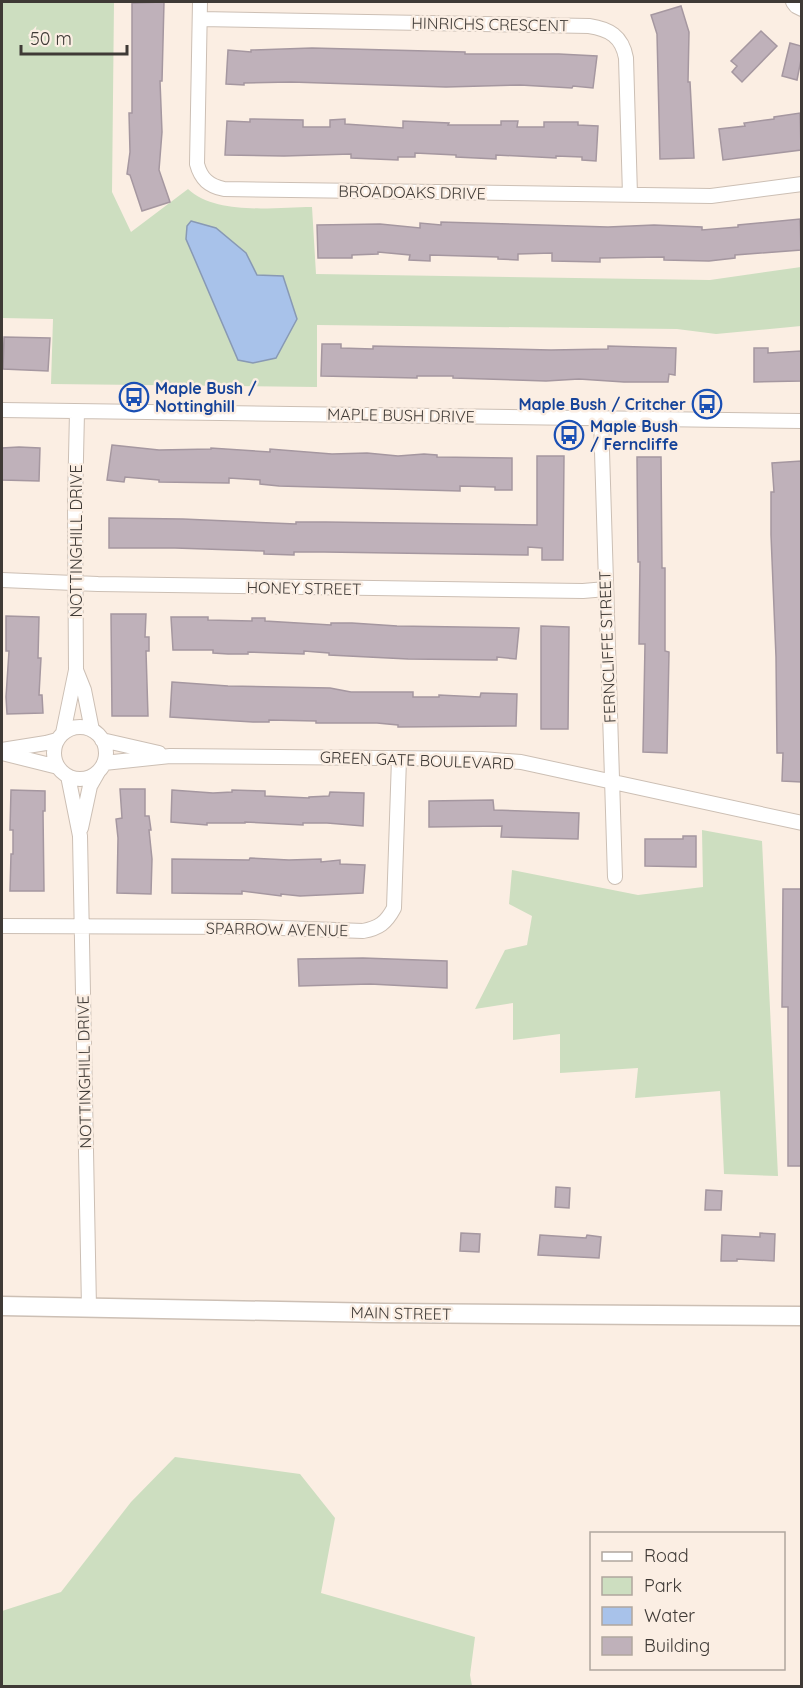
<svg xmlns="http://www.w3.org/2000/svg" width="803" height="1688" viewBox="0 0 803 1688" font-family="Quicksand,sans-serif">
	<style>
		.green { fill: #cddec0 }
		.water { fill: #a8c2ea; stroke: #8899b4; stroke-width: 1.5 }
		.building { fill: #bfb1ba; stroke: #a597a0; stroke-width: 1.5 }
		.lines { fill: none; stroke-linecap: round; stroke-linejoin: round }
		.street-casing { stroke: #ccbfb4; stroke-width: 16 }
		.secondary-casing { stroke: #ccbfb4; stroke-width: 21 }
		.street { stroke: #fff; stroke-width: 14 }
		.secondary { stroke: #fff; stroke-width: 18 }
		.labels { text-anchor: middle; stroke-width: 5; stroke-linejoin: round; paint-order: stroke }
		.street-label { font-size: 16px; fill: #3f3a36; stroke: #fbeee3 }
		.transit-label { font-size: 16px; font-weight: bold; fill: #164399; stroke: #fbeee3; text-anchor: start }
	</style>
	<rect width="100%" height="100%" fill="#fbeee3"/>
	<!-- green -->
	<path class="green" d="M 2,2 L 114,2 L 112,192 L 131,232 L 188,189 C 217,216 275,207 312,207 L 316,274 L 710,280 L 801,267 L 801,326 L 716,334 L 677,329 L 317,325 L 317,387 L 51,384 L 53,319 L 2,318 Z
		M 702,830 L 762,841 L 778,1176 L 724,1174 L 720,1091 L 635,1098 L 638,1068 L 560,1073 L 560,1034 L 513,1040 L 513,1003 L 475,1009 L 505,950 L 527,945 L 532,916 L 509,904 L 512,870 L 638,895 L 703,887 Z
		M 175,1457 L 300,1474 L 335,1518 L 321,1593 L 475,1637 L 470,1675 L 472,1686 L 2,1686 L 2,1611 L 61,1592 L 131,1502 Z"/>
	<!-- water -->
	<path class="water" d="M 191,221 L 216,228 L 246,253 L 257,275 L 283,276 L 297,319 L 276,358 L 253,363 L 238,360 L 186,239 L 187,226 Z"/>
	<!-- building -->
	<path class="building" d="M 164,2 L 162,81 L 160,81 L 162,132 L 159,170 L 170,202 L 142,211 L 130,175 L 127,174 L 130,152 L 129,113 L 132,113 L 132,3 Z
		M 681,6 L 689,32 L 688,82 L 690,82 L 694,158 L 660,159 L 657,34 L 651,15 Z
		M 761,31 L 777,46 L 742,82 L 732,72 L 737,66 L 731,61 Z
		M 790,43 L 801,46 L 801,60 L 797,80 L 782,76 Z
		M 312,48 L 465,52 L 465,54 L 559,54 L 597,56 L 593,88 L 573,86 L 572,88 L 520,85 L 446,87 L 291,82 L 244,83 L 244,85 L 226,84 L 228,50 L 251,52 L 251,50 Z
		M 800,113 L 801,150 L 723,160 L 719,129 L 745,126 L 744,123 L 774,119 L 774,117 Z
		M 250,119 L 303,120 L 303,127 L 330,127 L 330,120 L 345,119 L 345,124 L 403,128 L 403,121 L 449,123 L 448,125 L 501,125 L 501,121 L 518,121 L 517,127 L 544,127 L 544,122 L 578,122 L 578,125 L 598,126 L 596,161 L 582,160 L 582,157 L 556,156 L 556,158 L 496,155 L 496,159 L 456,157 L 456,155 L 415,153 L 415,157 L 398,157 L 398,160 L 351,158 L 351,154 L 284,156 L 225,155 L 227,121 L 250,122 Z
		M 800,219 L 801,250 L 735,255 L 735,258 L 709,261 L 664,260 L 664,257 L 600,258 L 600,262 L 552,261 L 552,253 L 518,254 L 518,260 L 498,259 L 498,257 L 430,255 L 430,261 L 409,260 L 410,255 L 378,252 L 378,254 L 352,255 L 352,258 L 318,258 L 317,225 L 380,224 L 420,228 L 420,223 L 441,225 L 441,222 L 608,227 L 654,225 L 702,227 L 702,230 L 738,227 L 738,225 Z
		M 4,337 L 50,338 L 48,371 L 3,369 Z
		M 322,344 L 341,344 L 341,348 L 373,349 L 373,346 L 551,350 L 608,349 L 608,346 L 676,348 L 675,375 L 669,374 L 668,382 L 624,382 L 579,379 L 546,381 L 453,378 L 453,376 L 417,376 L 417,378 L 321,376 Z
		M 754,348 L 768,348 L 768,353 L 801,351 L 801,381 L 754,382 Z
		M 112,445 L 159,450 L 211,449 L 211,448 L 270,452 L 270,449 L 332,454 L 367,453 L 398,456 L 424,454 L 437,455 L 437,457 L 512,458 L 512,490 L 495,490 L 495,487 L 460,486 L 460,491 L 279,486 L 260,484 L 260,480 L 229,478 L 229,483 L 159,482 L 159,480 L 125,477 L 124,482 L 107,480 Z
		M 19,447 L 40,448 L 39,481 L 2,480 L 2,448 Z
		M 537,456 L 564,456 L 563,560 L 542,560 L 542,548 L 528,547 L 528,555 L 324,552 L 294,552 L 294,555 L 264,554 L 264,551 L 175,548 L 109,548 L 109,518 L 183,519 L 296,524 L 296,522 L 326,522 L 537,525 Z
		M 637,457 L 661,457 L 662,568 L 665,568 L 665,651 L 669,652 L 667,753 L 643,752 L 645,644 L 639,644 L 640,562 L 638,562 Z
		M 801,461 L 801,782 L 782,781 L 783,753 L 777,753 L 776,657 L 771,535 L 771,492 L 774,492 L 772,463 Z
		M 111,614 L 146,614 L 145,637 L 149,637 L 149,651 L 146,651 L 148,716 L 112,716 Z
		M 6,616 L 39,617 L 38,658 L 41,658 L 39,695 L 42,695 L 43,713 L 7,714 L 6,697 L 9,651 L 6,651 Z
		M 171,617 L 208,617 L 208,620 L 252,621 L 252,618 L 265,618 L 265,621 L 331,625 L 331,623 L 352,623 L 397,626 L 519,628 L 516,659 L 497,657 L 497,660 L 408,659 L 329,655 L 329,653 L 304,651 L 304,654 L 248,652 L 248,654 L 228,654 L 213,653 L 213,650 L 173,650 Z
		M 541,626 L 569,627 L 568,729 L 541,729 Z
		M 172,682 L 228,686 L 330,688 L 351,692 L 413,692 L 413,697 L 439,697 L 439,695 L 480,697 L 481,693 L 517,694 L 516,726 L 398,727 L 398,725 L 377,723 L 316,723 L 316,721 L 269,720 L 269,722 L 253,722 L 170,717 Z
		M 120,789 L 145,789 L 145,816 L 149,816 L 151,830 L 149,830 L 152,859 L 151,894 L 117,893 L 118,838 L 116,819 L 122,818 Z
		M 11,790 L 45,791 L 45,811 L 43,811 L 44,891 L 10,891 L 11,854 L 13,854 L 13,830 L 10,830 Z
		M 172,790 L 213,793 L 232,792 L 232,790 L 265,791 L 265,796 L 309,798 L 309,797 L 329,796 L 330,792 L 364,793 L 363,826 L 327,823 L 303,823 L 303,825 L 245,822 L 245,823 L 207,823 L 207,825 L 171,822 Z
		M 493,800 L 494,810 L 579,813 L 578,839 L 501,837 L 502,826 L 429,827 L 429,801 Z
		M 683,836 L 696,836 L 696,867 L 645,866 L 645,839 L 683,839 Z
		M 250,858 L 289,860 L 321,859 L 321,862 L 340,860 L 340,864 L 365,865 L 363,893 L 300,896 L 281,894 L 281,896 L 242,891 L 242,894 L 172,893 L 172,859 L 249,860 Z
		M 783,889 L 801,889 L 801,1166 L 788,1166 L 788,1007 L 782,1007 Z
		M 298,959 L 363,958 L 447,961 L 447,988 L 370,984 L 299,986 Z
		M 556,1187 L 570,1188 L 569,1208 L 555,1207 Z
		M 706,1190 L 722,1191 L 721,1210 L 705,1210 Z
		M 461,1233 L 480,1234 L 479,1252 L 460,1251 Z
		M 760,1233 L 775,1234 L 774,1261 L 737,1259 L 737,1261 L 721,1261 L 722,1235 L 760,1237 Z
		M 540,1235 L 586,1238 L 587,1235 L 601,1237 L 599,1258 L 538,1255 Z"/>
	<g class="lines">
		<!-- street casing -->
		<g class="street-casing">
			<path id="street" d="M 200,2 L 197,164 C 201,179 209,186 224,189 L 711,196 L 802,184
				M 793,2 L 796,6 L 802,9
				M 200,19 L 589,26 C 609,29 622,36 626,58 L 630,195
				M 2,410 L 802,421
				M 601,418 L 615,877
				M 2,580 L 98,584 L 583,591 L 606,589
				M 76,670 L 84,690 L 92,730
				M54 753a26 26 0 1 1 52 0a26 26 0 1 1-52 0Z
				M 63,733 L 76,670 L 75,503 L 77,412
				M 102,740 L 159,753
				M 2,750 L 46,743 L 57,740
				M 2,753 L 58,767
				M 104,763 L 170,756 L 482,759 L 521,762 L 802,823
				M 68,776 L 80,836 L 89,1308
				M 81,828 L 90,786 L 98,772
				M 2,926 L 253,927 L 363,931 C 379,928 386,923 394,908 L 399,759"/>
		</g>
		<!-- secondary casing -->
		<g class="secondary-casing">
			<path id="secondary" d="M 2,1306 L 385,1313 L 802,1316"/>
		</g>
		<!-- street -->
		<use href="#street" class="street"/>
		<!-- secondary -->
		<use href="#secondary" class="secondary"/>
	</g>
	<!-- icons -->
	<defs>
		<g id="bus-ring" transform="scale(1.5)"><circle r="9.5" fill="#fbeee3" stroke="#1a4fb4" stroke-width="1.5"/><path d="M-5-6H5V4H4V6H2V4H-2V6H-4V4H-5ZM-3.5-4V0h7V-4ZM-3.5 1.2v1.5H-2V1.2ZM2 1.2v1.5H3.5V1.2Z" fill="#1a4fb4"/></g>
	</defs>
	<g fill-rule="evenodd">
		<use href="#bus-ring" x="134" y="397"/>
		<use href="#bus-ring" x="707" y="404"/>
		<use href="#bus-ring" x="569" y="435"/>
	</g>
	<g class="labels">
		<!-- street labels -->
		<g class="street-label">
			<text transform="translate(490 24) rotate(1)" y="6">HINRICHS CRESCENT</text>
			<text transform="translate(412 192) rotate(1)" y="6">BROADOAKS DRIVE</text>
			<text transform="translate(401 415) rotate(1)" y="6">MAPLE BUSH DRIVE</text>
			<text transform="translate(76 541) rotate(-90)" y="6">NOTTINGHILL DRIVE</text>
			<text transform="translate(304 588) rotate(1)" y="6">HONEY STREET</text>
			<text transform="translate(607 647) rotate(-92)" y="6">FERNCLIFFE STREET</text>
			<text transform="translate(417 760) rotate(2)" y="6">GREEN GATE BOULEVARD</text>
			<text transform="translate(277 929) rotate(1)" y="6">SPARROW AVENUE</text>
			<text transform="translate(84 1072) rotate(-91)" y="6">NOTTINGHILL DRIVE</text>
			<text transform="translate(401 1313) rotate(1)" y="6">MAIN STREET</text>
		</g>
		<!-- transit labels -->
		<g class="transit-label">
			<text x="155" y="394">Maple Bush /<tspan x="155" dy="18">Nottinghill</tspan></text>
			<text x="686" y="410" text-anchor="end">Maple Bush / Critcher</text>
			<text x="590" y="432">Maple Bush<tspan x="590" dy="18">/ Ferncliffe</tspan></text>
		</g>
	</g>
	<!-- border -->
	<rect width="803" height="1688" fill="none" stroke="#3f3a36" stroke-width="6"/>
	<!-- legend -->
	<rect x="590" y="1532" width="195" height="138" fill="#fbeee3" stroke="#b0a69e" stroke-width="1.5"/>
	<rect x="602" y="1552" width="30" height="9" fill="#ffffff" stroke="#b0a69e" stroke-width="1.5"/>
	<text x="644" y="1562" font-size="18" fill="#3f3a36">Road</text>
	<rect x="602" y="1577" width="30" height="18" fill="#cddec0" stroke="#b0a69e" stroke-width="1.5"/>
	<text x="644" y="1592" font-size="18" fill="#3f3a36">Park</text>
	<rect x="602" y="1607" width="30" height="18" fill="#a8c2ea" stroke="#b0a69e" stroke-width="1.5"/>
	<text x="644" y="1622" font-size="18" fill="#3f3a36">Water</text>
	<rect x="602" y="1637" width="30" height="18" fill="#bfb1ba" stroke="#b0a69e" stroke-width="1.5"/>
	<text x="644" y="1652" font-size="18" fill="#3f3a36">Building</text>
	<!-- scale -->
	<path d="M21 45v9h106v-9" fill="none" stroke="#3f3a36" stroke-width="3"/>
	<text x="30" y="45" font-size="18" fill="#3f3a36" stroke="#fbeee3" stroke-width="4.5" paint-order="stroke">50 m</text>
</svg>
